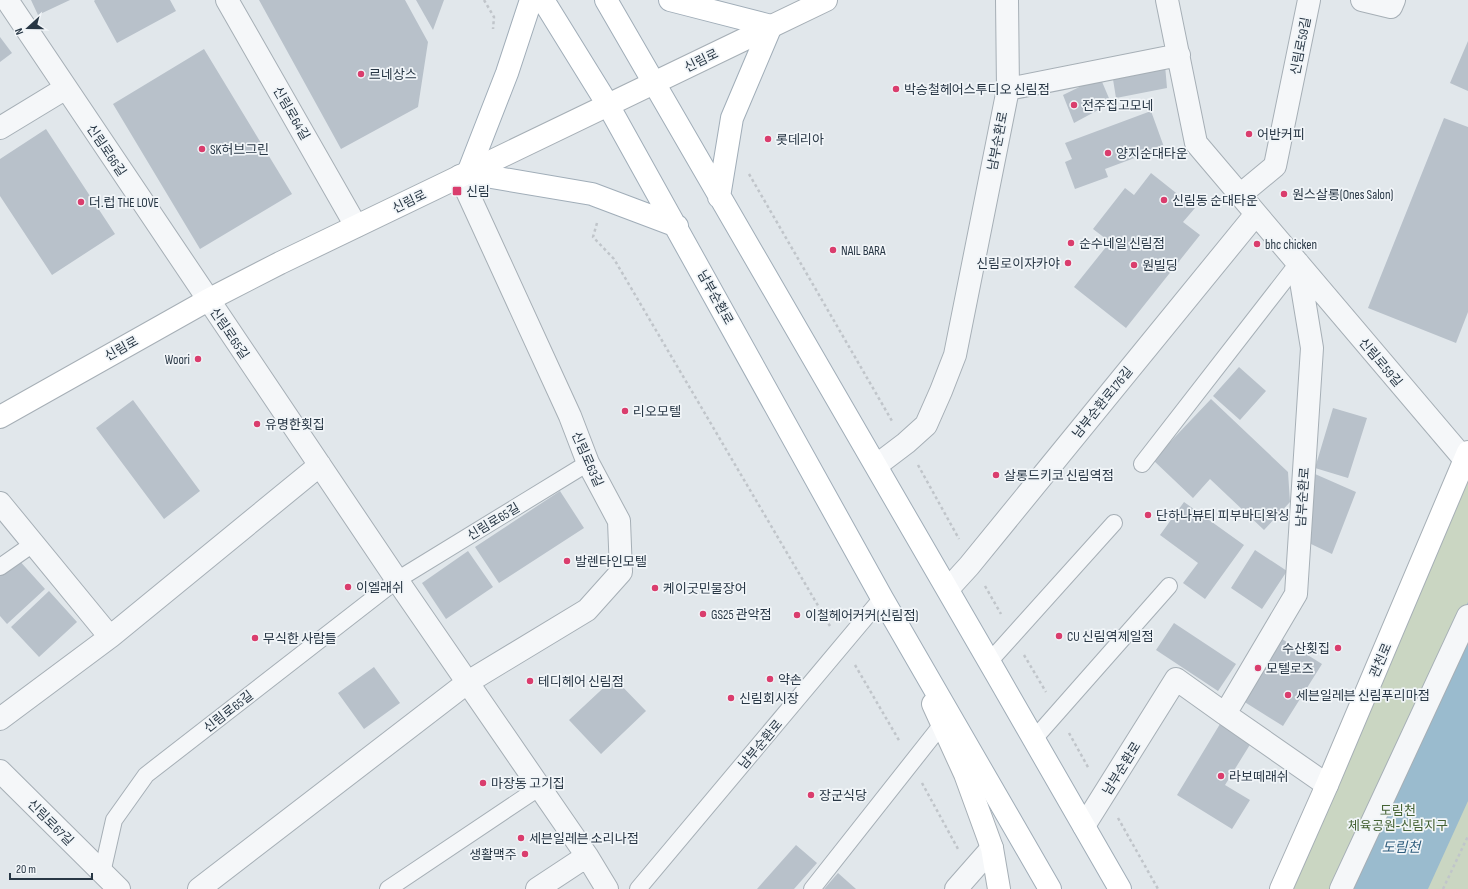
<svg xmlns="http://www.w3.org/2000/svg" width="1468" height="889" viewBox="0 0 1468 889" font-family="'Sofia Sans Condensed','Noto Sans KR',sans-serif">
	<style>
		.green { fill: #cad6c2 }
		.water { fill: #9abbce }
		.building { fill: #b8c1ca }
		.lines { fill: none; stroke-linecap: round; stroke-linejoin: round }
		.lane-casing { stroke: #a6afb6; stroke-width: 18 }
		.street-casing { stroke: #a6afb6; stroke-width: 24 }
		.secondary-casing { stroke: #a6afb6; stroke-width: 24 }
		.primary-casing { stroke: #a0adb8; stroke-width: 24 }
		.path { stroke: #c0c5ca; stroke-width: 2.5; stroke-dasharray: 3 3; stroke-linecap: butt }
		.lane { stroke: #f5f7f9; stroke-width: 16 }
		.street { stroke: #f5f7f9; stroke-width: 22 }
		.secondary { stroke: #fff; stroke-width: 22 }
		.primary { stroke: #fff; stroke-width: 22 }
		.poi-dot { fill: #da3d6d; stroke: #f1f5f8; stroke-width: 1.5 }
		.labels { text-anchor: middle; stroke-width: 3.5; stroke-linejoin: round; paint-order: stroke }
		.street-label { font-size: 13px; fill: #283745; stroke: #f1f5f8 }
		.poi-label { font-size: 13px; fill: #283745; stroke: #f1f5f8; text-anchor: start }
		.park-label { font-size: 13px; fill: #446234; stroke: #f1f5f8 }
		.water-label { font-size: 14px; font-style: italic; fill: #2e5d7d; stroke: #f1f5f8 }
	</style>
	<rect width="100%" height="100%" fill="#e1e7eb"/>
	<!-- green -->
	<path class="green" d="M 1468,480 L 1468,889 L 1291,889 L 1458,505 Z"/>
	<!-- water -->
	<path class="water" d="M 1468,602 L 1468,801 L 1428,889 L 1337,889 Z"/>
	<!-- building -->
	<path class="building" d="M 31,0 L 70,0 L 38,15 Z
		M 95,0 L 170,0 L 176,11 L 117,43 L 94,1 Z
		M 259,0 L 405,0 L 428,42 L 418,107 L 341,149 Z
		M 416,0 L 444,0 L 433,30 Z
		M 0,37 L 12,53 L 0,62 Z
		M 1468,41 L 1468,91 L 1450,83 Z
		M 204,49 L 292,194 L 200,249 L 113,104 Z
		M 1165,65 L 1167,88 L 1116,98 L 1112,73 Z
		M 1100,77 L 1111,103 L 1074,123 L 1063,95 Z
		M 1151,111 L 1164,147 L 1105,169 L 1108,177 L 1075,189 L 1065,162 L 1072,159 L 1065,143 Z
		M 1444,118 L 1468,127 L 1468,312 L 1456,343 L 1368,308 Z
		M 46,129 L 115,234 L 52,275 L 0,196 L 0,159 Z
		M 1151,173 L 1195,208 L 1183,222 L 1200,235 L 1126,328 L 1074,287 L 1110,242 L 1093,229 L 1125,188 L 1134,195 Z
		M 1239,367 L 1266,391 L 1240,420 L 1213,396 Z
		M 1211,399 L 1288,472 L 1290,502 L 1264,530 L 1210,479 L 1193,498 L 1153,460 Z
		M 133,400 L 200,491 L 164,519 L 96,428 Z
		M 1333,408 L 1367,418 L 1348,478 L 1315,468 Z
		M 1315,474 L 1356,492 L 1332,554 L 1311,544 L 1306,499 Z
		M 560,491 L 584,528 L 499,583 L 475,547 Z
		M 1184,502 L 1244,545 L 1205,599 L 1183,583 L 1198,563 L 1160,535 Z
		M 1255,550 L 1287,571 L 1262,609 L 1231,588 Z
		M 468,551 L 493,587 L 446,619 L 422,583 Z
		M 17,558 L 45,589 L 7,624 L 0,616 L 0,574 Z
		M 49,591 L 77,622 L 39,657 L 11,627 Z
		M 1174,623 L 1236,664 L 1218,691 L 1156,650 Z
		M 1282,639 L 1322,664 L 1283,726 L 1243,701 Z
		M 374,667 L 400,703 L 364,729 L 338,693 Z
		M 614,678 L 646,711 L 601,754 L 569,720 Z
		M 1220,724 L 1251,743 L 1225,785 L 1250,800 L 1232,829 L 1177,795 Z
		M 796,845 L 817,863 L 794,889 L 757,889 Z
		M 838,873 L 856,889 L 824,889 Z"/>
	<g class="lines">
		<!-- lane casing -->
		<g class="lane-casing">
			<path id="lane" d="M 1142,464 L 1298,263
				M 0,567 L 33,544
				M 989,662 L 1114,523
				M 1034,739 L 1169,586
				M 102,873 L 114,820 L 146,775 L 397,580 L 588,463
				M 388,889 L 540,787
				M 638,889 L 882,598
				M 812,889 L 943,723"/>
		</g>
		<!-- street casing -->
		<g class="street-casing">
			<path id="street" d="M 7,0 L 397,580 L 587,856 L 607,889
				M 227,0 L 356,226
				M 1167,0 L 1196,143 L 1465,460
				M 1362,0 L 1391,7 L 1394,0
				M 1008,89 L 1179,55
				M 0,128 L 66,88
				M 1240,195 L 1275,166 L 1309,0
				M 877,465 L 906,443 L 926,425 L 941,391 L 955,355 L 1008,89 L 1007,0
				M 0,503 L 110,637
				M 948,589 L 969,566 L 1256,214
				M 1225,714 L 1327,785
				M 0,719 L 110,637 L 320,465
				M 0,771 L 119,889
				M 1084,826 L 1176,679 L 1225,714 L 1296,594 L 1312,348 L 1298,263
				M 199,889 L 468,682 L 587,610 L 621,572 L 619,521 L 588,463 L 570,416 L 460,176
				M 537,889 L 587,856
				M 956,889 L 992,848
				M 1341,889 L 1468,616"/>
		</g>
		<!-- secondary casing -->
		<g class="secondary-casing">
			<path id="secondary" d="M 0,417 L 208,300 L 280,263 L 826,0
				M 933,704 L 965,774 L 992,848 L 999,889
				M 1281,889 L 1327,785 L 1468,452"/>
		</g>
		<!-- primary casing -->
		<g class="primary-casing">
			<path id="primary" d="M 531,0 L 507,73 L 468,173 L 592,194 L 677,226
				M 543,0 L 608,105 L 882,598 L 1050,889
				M 606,0 C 777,297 950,592 1120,889
				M 670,0 L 771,26 L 732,118 L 719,197"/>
		</g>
		<!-- path -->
		<path class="path" d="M 484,0 L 494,17 L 493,29
			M 749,174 L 892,421
			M 597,223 L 593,237 L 614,259 L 830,626
			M 918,465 L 959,539
			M 985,586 L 1001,614
			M 1024,655 L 1046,692
			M 855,665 L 900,742
			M 1069,733 L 1089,769
			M 922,783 L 958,849
			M 1118,818 L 1158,889
			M 1443,889 L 1468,836"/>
		<!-- lane -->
		<use href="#lane" class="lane"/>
		<!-- street -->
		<use href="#street" class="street"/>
		<!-- secondary -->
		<use href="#secondary" class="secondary"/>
		<!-- primary -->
		<use href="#primary" class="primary"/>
	</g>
	<!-- markers -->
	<g class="poi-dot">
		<circle cx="361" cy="74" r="4"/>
		<circle cx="896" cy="89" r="4"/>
		<circle cx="1074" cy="105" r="4"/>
		<circle cx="1249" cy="134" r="4"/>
		<circle cx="768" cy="139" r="4"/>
		<circle cx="202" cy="149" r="4"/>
		<circle cx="1108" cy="153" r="4"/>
		<rect x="452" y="186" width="10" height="10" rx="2"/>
		<circle cx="1284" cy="194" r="4"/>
		<circle cx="1164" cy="200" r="4"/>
		<circle cx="81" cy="202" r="4"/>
		<circle cx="1071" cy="243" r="4"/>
		<circle cx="1257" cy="244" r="4"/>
		<circle cx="833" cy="250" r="4"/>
		<circle cx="1068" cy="263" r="4"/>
		<circle cx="1134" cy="265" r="4"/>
		<circle cx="198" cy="359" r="4"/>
		<circle cx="625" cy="411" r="4"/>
		<circle cx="257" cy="424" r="4"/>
		<circle cx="996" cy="475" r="4"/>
		<circle cx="1148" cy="515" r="4"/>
		<circle cx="567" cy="561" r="4"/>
		<circle cx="348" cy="587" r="4"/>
		<circle cx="655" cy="588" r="4"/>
		<circle cx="703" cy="614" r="4"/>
		<circle cx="797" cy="615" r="4"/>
		<circle cx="1059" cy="636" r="4"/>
		<circle cx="255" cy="638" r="4"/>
		<circle cx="1338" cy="648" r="4"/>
		<circle cx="1258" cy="668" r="4"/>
		<circle cx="770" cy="679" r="4"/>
		<circle cx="530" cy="681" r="4"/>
		<circle cx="1288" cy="695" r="4"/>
		<circle cx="731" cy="698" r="4"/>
		<circle cx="1221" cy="776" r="4"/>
		<circle cx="483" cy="783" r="4"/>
		<circle cx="811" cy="795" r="4"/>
		<circle cx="521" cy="838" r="4"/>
		<circle cx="525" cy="854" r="4"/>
	</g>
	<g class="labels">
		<!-- street labels -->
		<g class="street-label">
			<text transform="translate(1300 46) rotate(-79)" y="5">신림로59길</text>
			<text transform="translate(701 60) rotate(-26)" y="5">신림로</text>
			<text transform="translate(292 113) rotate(60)" y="5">신림로64길</text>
			<text transform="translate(997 141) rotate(-79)" y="5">남부순환로</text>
			<text transform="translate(107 150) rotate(56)" y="5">신림로66길</text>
			<text transform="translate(409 201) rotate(-26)" y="5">신림로</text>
			<text transform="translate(716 297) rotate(61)" y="5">남부순환로</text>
			<text transform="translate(230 333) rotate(56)" y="5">신림로65길</text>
			<text transform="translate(121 348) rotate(-29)" y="5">신림로</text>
			<text transform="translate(1381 362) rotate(50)" y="5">신림로59길</text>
			<text transform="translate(1102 402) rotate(-51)" y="5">남부순환로176길</text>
			<text transform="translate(588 459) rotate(66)" y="5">신림로63길</text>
			<text transform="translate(1302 497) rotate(-86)" y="5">남부순환로</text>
			<text transform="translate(493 521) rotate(-31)" y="5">신림로65길</text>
			<text transform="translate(1380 660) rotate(-67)" y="5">관천로</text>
			<text transform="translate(228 711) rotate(-38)" y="5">신림로65길</text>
			<text transform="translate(760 744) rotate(-50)" y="5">남부순환로</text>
			<text transform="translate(1121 768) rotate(-58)" y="5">남부순환로</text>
			<text transform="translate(51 822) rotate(45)" y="5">신림로67길</text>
		</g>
		<!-- poi labels -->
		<g class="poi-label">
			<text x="369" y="79">르네상스</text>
			<text x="904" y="94">박승철헤어스투디오 신림점</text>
			<text x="1082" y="110">전주집고모네</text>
			<text x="1257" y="139">어반커피</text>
			<text x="776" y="144">롯데리아</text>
			<text x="210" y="154">SK허브그린</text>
			<text x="1116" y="158">양지순대타운</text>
			<text x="466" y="196">신림</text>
			<text x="1292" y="199">원스살롱(Ones Salon)</text>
			<text x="1172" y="205">신림동 순대타운</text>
			<text x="89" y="207">더.럽 THE LOVE</text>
			<text x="1079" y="248">순수네일 신림점</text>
			<text x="1265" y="249">bhc chicken</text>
			<text x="841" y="255">NAIL BARA</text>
			<text x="1060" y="268" text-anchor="end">신림로이자카야</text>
			<text x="1142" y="270">원빌딩</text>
			<text x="190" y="364" text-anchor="end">Woori</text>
			<text x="633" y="416">리오모텔</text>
			<text x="265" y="429">유명한횟집</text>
			<text x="1004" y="480">살롱드키코 신림역점</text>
			<text x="1156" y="520">단하나뷰티 피부바디왁싱</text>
			<text x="575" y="566">발렌타인모텔</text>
			<text x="356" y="592">이엘래쉬</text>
			<text x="663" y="593">케이굿민물장어</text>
			<text x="711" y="619">GS25 관악점</text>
			<text x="805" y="620">이철헤어커커(신림점)</text>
			<text x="1067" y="641">CU 신림역제일점</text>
			<text x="263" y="643">무식한 사람들</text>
			<text x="1330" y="653" text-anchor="end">수산횟집</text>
			<text x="1266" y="673">모텔로즈</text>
			<text x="778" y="684">약손</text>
			<text x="538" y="686">테디헤어 신림점</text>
			<text x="1296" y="700">세븐일레븐 신림푸리마점</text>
			<text x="739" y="703">신림회시장</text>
			<text x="1229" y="781">라보떼래쉬</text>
			<text x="491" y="788">마장동 고기집</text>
			<text x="819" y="800">장군식당</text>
			<text x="529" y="843">세븐일레븐 소리나점</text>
			<text x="517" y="859" text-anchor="end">생활맥주</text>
		</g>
		<!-- park labels -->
		<g class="park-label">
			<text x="1398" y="815">도림천<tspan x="1398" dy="15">체육공원-신림지구</tspan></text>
		</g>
		<!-- water labels -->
		<g class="water-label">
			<text x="1401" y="852">도림천</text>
		</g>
	</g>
	<!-- north arrow -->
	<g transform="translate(28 28) rotate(249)" stroke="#f1f5f8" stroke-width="3" paint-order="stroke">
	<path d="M0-3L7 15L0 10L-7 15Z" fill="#283745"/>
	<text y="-6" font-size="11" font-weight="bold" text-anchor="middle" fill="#283745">N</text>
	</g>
	<!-- scale -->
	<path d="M10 873v6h82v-6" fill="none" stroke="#283745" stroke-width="2"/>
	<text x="16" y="873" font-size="12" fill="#283745" stroke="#f1f5f8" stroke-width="3" paint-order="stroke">20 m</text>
</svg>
